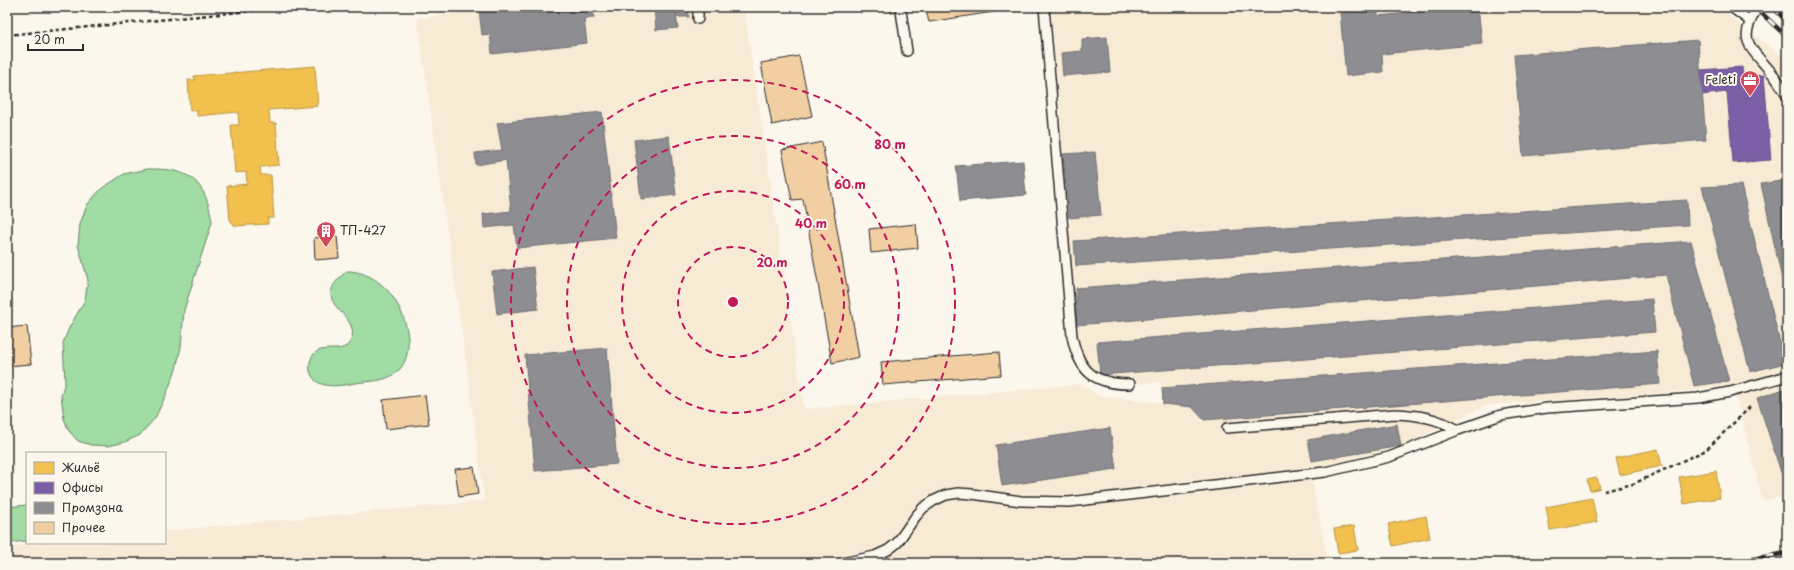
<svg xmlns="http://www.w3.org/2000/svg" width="1794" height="570" viewBox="0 0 1794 570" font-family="'Playpen Sans',sans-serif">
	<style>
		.built { fill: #f8ebd6 }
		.green { fill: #a0dca3; stroke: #668467 }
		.homes { fill: #f2c14e; stroke: #b69444 }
		.offices { fill: #7b5ea7; stroke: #634f82 }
		.industry { fill: #8d8d92; stroke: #707073 }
		.building { fill: #f2cfa3; stroke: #2b2b2b }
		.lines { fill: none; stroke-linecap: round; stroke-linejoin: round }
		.service-casing { stroke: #2b2b2b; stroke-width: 12 }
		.path { stroke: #2b2b2b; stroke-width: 2.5; stroke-dasharray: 4 3; stroke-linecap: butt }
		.service { stroke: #fbf7ec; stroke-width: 9 }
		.rail-casing { stroke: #2b2b2b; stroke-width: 4.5 }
		.rail { stroke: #fbf7ec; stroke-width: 3; stroke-dasharray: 9; stroke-linecap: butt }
		.ring { fill: none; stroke: #c2185b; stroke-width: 2; stroke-dasharray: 7 5 }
		.labels { text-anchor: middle; stroke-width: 4; stroke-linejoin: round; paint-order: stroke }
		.poi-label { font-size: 12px; fill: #2b2b2b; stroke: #fbf7ec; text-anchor: end }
		.centre { fill: #c2185b; stroke: #fbf7ec; stroke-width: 2 }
		.ring-label { font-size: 12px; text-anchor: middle; font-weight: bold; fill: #c2185b; stroke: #fbf7ec; stroke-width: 4; stroke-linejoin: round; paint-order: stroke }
	</style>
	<rect width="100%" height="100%" fill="#fbf7ec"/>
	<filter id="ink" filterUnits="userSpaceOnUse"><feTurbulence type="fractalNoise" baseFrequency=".025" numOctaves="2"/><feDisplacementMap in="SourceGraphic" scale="8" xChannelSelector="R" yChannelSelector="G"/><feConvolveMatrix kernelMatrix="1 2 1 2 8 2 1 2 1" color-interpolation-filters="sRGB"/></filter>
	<g filter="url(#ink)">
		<!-- built -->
		<path class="built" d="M 505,7 L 744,7 L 804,409 L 1081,384 L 1099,396 L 1163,403 L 1161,382 L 1130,384 L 1102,381 L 1075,351 L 1063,229 L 1070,228 L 1051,7 L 1718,7 L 1787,60 L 1787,495 L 1763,501 L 1733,385 L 1668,393 L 1487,405 L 1400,447 L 1310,470 L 1328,563 L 7,563 L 7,547 L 44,543 L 165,543 L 165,531 L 484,501 L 468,376 L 417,18 Z"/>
		<!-- green -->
		<path class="green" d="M 148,169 C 190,168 206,181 212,222 L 184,310 L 181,347 L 176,369 L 166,395 L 155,418 L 140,435 L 125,442 L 109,446 L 91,445 L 78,441 L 69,431 L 64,419 L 61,395 L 65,382 L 63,343 L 69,328 L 85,300 L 88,280 L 78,245 L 80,224 L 87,205 L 101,189 L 124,174 Z
			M 347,271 C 368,271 386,285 396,302 C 408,321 416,356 396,373 C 385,382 368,381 355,383 C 345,385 329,388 319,383 C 312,379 308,371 310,362 C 316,337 346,361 352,337 C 358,311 306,304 347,271 Z
			M 27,505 L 27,541 L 7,543 L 7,507 Z"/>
		<!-- homes -->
		<path class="homes" d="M 315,66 L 318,106 L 269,110 L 270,123 L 276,123 L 279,165 L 260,167 L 261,175 L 271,175 L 274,218 L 268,218 L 268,224 L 235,226 L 230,220 L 227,186 L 247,184 L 246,172 L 235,173 L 231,125 L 239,125 L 238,112 L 197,116 L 197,110 L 190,111 L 188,80 L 195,80 L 194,76 Z
			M 1658,449 L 1662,466 L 1620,475 L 1616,458 Z
			M 1716,471 L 1720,498 L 1684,504 L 1679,477 Z
			M 1597,478 L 1600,488 L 1590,491 L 1587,480 Z
			M 1592,498 L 1597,522 L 1550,530 L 1546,507 Z
			M 1426,516 L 1430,538 L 1393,546 L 1388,524 Z
			M 1354,526 L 1358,550 L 1338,553 L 1334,529 Z"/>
		<!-- offices -->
		<path class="offices" d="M 1742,67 L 1743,76 L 1764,75 L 1771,160 L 1733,163 L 1727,92 L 1702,95 L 1700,70 Z"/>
		<!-- industry -->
		<path class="industry" d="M 505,7 L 593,7 L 594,18 L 584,19 L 587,43 L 492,54 L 490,34 L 482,35 L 479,10 Z
			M 654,7 L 675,7 L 678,28 L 656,30 Z
			M 675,7 L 688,7 L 689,17 L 677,17 Z
			M 1466,7 L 1478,7 L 1482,44 L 1382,54 L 1383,72 L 1346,76 L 1340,13 L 1378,10 L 1378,16 Z
			M 1107,37 L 1110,72 L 1063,76 L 1061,53 L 1082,51 L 1082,39 Z
			M 1698,40 L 1706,140 L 1523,156 L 1514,55 Z
			M 602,112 L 616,238 L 517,248 L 514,225 L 484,228 L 483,214 L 511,211 L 506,160 L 476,165 L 475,153 L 502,150 L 497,123 Z
			M 669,136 L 676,195 L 641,199 L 634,140 Z
			M 1095,152 L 1101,215 L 1069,218 L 1063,154 Z
			M 1023,161 L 1026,195 L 960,201 L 956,166 Z
			M 1787,180 L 1787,302 L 1761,184 Z
			M 1741,185 L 1785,363 L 1750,372 L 1702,187 Z
			M 1687,200 L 1688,225 L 1076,266 L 1074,241 Z
			M 1691,241 L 1729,381 L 1694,386 L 1666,275 L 1076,325 L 1076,288 Z
			M 533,267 L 538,309 L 497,314 L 492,272 Z
			M 1652,299 L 1655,332 L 1100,375 L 1097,342 Z
			M 607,348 L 617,464 L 535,471 L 525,355 Z
			M 1657,351 L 1660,384 L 1204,420 L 1192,407 L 1163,404 L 1162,388 Z
			M 1787,388 L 1787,491 L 1757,398 Z
			M 1397,424 L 1401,446 L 1312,461 L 1308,440 Z
			M 1110,428 L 1116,469 L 1002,486 L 996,445 Z"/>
		<!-- building -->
		<path class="building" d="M 890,7 L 925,7 L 925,8 L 891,13 Z
			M 1006,7 L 1006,10 L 929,22 L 925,7 Z
			M 799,56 L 812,116 L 772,125 L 761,63 Z
			M 822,142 L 859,357 L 832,363 L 803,199 L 792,200 L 782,150 Z
			M 916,224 L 918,248 L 871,253 L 869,229 Z
			M 337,236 L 339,258 L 315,260 L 314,238 Z
			M 27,326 L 31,364 L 7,366 L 7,328 Z
			M 999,352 L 1001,375 L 883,385 L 881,362 Z
			M 425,395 L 429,424 L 386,429 L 383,400 Z
			M 474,467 L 478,494 L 459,497 L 455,469 Z"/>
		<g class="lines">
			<!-- service casing -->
			<g class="service-casing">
				<path id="service" d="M 698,7 L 698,19
					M 1044,7 L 1072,336 C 1079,372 1094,384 1130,384
					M 1731,7 L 1750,21
					M 1758,7 C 1737,40 1749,46 1771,72 C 1777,79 1782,87 1787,95
					M 901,11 L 907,51
					M 1227,428 L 1395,414 C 1419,415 1437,418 1458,430
					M 842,563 L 875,556 L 888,550 L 897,543 L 916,516 L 923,508 L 935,500 L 946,495 L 958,493 L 972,494 L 1021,501 L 1069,502 L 1325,472 L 1389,457 L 1458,430 L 1501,415 L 1547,408 L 1698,398 L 1730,392 L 1787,376"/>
			</g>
			<!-- path -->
			<path class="path" d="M 7,35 L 290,7
				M 1604,491 L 1633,484 L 1706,450 L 1751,406"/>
			<!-- service -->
			<use href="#service" class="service"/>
			<!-- rail casing -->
			<g class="rail-casing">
				<path id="rail" d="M 1755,7 L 1787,37
					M 1773,7 L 1787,22
					M 1783,7 L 1787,12
					M 1730,563 L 1787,553"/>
			</g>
			<!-- rail -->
			<use href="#rail" class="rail"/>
		</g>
	</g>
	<!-- distance rings -->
	<g class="ring">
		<circle cx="733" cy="302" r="55"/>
		<circle cx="733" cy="302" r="111"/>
		<circle cx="733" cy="302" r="166"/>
		<circle cx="733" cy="302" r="222"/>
	</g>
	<!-- icons -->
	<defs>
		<g id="office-pin" transform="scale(1)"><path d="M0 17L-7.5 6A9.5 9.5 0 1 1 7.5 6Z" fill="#d1495b" stroke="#fbf7ec"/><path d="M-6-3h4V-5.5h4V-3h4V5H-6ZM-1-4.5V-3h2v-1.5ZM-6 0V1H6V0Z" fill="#fff"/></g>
		<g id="building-pin" transform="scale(1)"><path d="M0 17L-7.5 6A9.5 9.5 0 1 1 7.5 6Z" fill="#d1495b" stroke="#fbf7ec"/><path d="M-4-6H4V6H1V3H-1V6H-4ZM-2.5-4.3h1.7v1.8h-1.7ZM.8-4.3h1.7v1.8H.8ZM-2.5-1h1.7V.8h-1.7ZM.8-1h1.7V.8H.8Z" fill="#fff"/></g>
	</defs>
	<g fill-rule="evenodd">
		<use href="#office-pin" x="1750" y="80"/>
		<use href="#building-pin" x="326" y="231"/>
	</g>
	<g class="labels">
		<!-- poi labels -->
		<g class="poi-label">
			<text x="1736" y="84">Feleti</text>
			<text x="340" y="235" text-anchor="start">ТП-427</text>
		</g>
	</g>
	<circle cx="733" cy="302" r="6" class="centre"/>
	<g class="ring-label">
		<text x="890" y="149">80 m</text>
		<text x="850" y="189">60 m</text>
		<text x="811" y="228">40 m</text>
		<text x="772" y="267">20 m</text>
	</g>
	<!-- margin -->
	<rect width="1794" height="570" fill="none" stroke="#fbf7ec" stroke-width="24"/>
	<rect x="12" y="12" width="1770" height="546" fill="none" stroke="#2b2b2b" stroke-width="1.5" filter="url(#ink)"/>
	<!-- legend -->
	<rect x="26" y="452" width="140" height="92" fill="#fbf7ec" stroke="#a8a59f"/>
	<rect x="34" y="462" width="20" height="12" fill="#f2c14e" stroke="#a8a59f"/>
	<text x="62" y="472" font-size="12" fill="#2b2b2b">Жильё</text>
	<rect x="34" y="482" width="20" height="12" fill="#7b5ea7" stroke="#a8a59f"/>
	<text x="62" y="492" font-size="12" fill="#2b2b2b">Офисы</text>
	<rect x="34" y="502" width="20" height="12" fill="#8d8d92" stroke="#a8a59f"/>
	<text x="62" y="512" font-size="12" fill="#2b2b2b">Промзона</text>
	<rect x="34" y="522" width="20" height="12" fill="#f2cfa3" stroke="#a8a59f"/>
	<text x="62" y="532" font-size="12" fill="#2b2b2b">Прочее</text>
	<!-- scale -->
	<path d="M28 44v6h55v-6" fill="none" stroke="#2b2b2b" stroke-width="2"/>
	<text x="34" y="44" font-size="12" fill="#2b2b2b" stroke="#fbf7ec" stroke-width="3" paint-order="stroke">20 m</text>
</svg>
